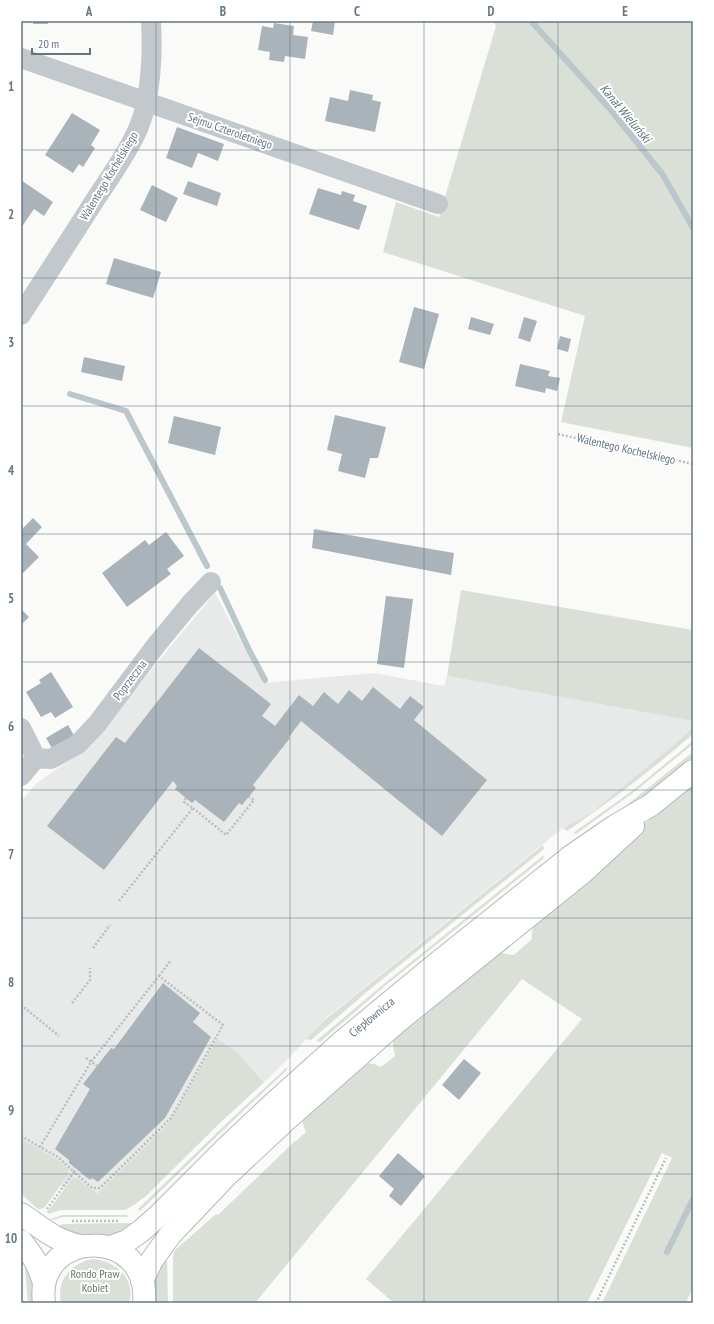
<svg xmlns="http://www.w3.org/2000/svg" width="714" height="1324" viewBox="0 0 714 1324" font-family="'PT Sans Narrow',sans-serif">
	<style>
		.built { fill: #e8e9e9 }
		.green { fill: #dadfd7 }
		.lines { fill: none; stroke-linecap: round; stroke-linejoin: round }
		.stream { stroke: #bbc7cb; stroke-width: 6 }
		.building { fill: #aab3b9 }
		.secondary-casing { stroke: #b3babf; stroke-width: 24 }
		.path { stroke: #bbbfc2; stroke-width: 2.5; stroke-dasharray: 2 2; stroke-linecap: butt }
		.street { stroke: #c3c8cc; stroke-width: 20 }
		.secondary { stroke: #fff; stroke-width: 22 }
		.grid { fill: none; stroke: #657683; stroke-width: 1; stroke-opacity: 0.55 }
		.labels { text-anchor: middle; stroke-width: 4; stroke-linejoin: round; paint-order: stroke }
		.street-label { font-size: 12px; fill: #657683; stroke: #fff }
		.park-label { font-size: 12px; fill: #687a64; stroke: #fff }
		.water-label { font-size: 13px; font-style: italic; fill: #60757c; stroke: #fff }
		.neatline { fill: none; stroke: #657683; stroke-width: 1.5 }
		.grid-label { font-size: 13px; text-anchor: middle; font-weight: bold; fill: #657683 }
	</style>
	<rect width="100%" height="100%" fill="#fafaf8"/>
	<!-- built -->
	<path class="built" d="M 215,593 L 263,683 L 374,673 L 444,686 L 447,676 L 693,721 L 693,727 L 677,742 L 590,814 L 563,828 L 326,1018 L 287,1060 L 128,1205 L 80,1204 L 21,1149 L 21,801 L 37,783 L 81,752 L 104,727 Z"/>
	<!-- green -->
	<path class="green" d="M 493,21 L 693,21 L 693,448 L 561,422 L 585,316 L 383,252 L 396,202 L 439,217 L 496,26 Z
		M 461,590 L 693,630 L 693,721 L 447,676 Z
		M 693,727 L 693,734 C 653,769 611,801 567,831 L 563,828 L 590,814 L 677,742 Z
		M 693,741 L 693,744 L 633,793 L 576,834 L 573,833 L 632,791 Z
		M 693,752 L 693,757 L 645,796 L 613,816 Z
		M 693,785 L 693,1287 L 686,1303 L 602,1303 L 672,1158 L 662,1153 L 587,1303 L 394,1303 L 366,1279 L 582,1019 L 522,979 L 255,1303 L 173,1303 L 173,1257 L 174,1251 L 216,1214 L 218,1215 L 295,1141 L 296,1141 L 306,1132 L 304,1128 L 302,1118 L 364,1063 L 374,1064 L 381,1067 L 395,1056 L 393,1045 L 393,1038 L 500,953 L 514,955 L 532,939 L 532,933 L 534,922 L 631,835 L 653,817 L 658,815 L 658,813 Z
		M 543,845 L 544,849 L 369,990 L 311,1040 L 306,1039 L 326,1019 Z
		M 544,855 L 543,859 L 386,985 L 320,1042 L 316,1041 L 385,983 Z
		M 217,1039 L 238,1053 L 263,1082 L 287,1061 L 221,1122 L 146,1196 L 134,1205 L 125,1210 L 61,1210 L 48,1214 L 47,1212 L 73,1178 L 77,1178 L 97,1194 L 167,1125 L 172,1118 Z
		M 287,1067 L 287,1070 L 242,1112 L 140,1211 L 138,1209 L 229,1121 Z
		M 21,1139 L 58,1160 L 68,1169 L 68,1175 L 45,1207 L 41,1209 L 38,1209 L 21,1194 Z
		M 62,1215 L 127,1215 L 129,1217 L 63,1217 L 53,1220 L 51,1219 Z
		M 134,1223 L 115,1236 L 94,1235 L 77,1236 L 54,1228 L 63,1224 Z
		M 167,1257 L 168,1303 L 154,1303 L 155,1272 Z
		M 93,1259 C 116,1261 136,1278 129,1303 L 61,1303 C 56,1280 71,1263 93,1259 Z
		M 26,1263 L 32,1264 L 36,1303 L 28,1303 L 25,1267 Z"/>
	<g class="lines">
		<!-- stream -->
		<path class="stream" d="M 531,21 L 610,109 L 663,175 L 693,228
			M 70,394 L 126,411 L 207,566
			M 220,588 L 249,650 L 265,680
			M 667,1252 L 693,1199"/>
	</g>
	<!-- building -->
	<path class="building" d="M 33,21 L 48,21 L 48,24 L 33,24 Z
		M 313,21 L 335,21 L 333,35 L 311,31 Z
		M 274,23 L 294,26 L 293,35 L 308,37 L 305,59 L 285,56 L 284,62 L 269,60 L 270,52 L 258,50 L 262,26 L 273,28 Z
		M 350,90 L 373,95 L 372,100 L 381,102 L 375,132 L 325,121 L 330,97 L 348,101 Z
		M 72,113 L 100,130 L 91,145 L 95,148 L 83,167 L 79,164 L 73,173 L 45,155 Z
		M 177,127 L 224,144 L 218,161 L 198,153 L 192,168 L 166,158 Z
		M 21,180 L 53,202 L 44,216 L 34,209 L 21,228 Z
		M 188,181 L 221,193 L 217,206 L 183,194 Z
		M 152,185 L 178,198 L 166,222 L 140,210 Z
		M 318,188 L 341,195 L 342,191 L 355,195 L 353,201 L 367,206 L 359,230 L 309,214 Z
		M 114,258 L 161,272 L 153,298 L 106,284 Z
		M 414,307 L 439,314 L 424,369 L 399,362 Z
		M 471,317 L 494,324 L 490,335 L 468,329 Z
		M 524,317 L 537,321 L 530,342 L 518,338 Z
		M 560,336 L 571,339 L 568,352 L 557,349 Z
		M 84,357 L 125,366 L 122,381 L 81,372 Z
		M 520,364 L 550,371 L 548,376 L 560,378 L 557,391 L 546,388 L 545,393 L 515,386 Z
		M 335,415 L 386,427 L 378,458 L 370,458 L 365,478 L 338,471 L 342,454 L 327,450 Z
		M 174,416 L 221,427 L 215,455 L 168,443 Z
		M 33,518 L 42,527 L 26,544 L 39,557 L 23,573 L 21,571 L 21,548 L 23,546 L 21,545 L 21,530 Z
		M 314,529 L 454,553 L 451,575 L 312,548 Z
		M 166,532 L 184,556 L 167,569 L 171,574 L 127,607 L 102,573 L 145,540 L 149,545 Z
		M 386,596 L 413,599 L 404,668 L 377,664 Z
		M 21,609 L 29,617 L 21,625 Z
		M 199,648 L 271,704 L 262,716 L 275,726 L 299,695 L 313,706 L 324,692 L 338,704 L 349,690 L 362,701 L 373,687 L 400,709 L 410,696 L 424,707 L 414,720 L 487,780 L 442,836 L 301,721 L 289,737 L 290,738 L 253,785 L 256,788 L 242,805 L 239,803 L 224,822 L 195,800 L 192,803 L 175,789 L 177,786 L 173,781 L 104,870 L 47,826 L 116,737 L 125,743 Z
		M 51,672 L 73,707 L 55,718 L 51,712 L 41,717 L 26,692 L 41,683 L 39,680 Z
		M 68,725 L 75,737 L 53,750 L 46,738 Z
		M 163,983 L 200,1013 L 193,1022 L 211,1037 L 165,1118 L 98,1182 L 92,1178 L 90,1180 L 69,1163 L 69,1160 L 55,1149 L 90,1089 L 83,1084 L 111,1048 L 114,1049 Z
		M 464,1059 L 481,1073 L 459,1100 L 442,1085 Z
		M 398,1153 L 425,1176 L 401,1206 L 389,1196 L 394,1189 L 379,1176 Z"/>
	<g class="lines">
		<!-- secondary casing -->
		<g class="secondary-casing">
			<g id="secondary">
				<path d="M 21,1214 C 42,1228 55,1241 81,1246"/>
				<path d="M 21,1241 C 33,1256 39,1265 44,1283"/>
				<path id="s1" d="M 110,1247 L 127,1241 L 141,1231 L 158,1216 L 226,1148 L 274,1103 L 343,1041 L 435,965 L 570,857 L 615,826 L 651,805 L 693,771"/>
				<path d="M 142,1281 L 152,1260 L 170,1235 L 226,1176 L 287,1119 L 397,1022 L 582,873 L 633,826"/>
				<path d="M 44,1303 C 34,1228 151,1225 144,1303"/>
			</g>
		</g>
		<!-- path -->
		<path class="path" d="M 558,434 L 693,464
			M 193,808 L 226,835 L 254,800 L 249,797
			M 119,901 L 193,808 L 184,802 L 186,798
			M 93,948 L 110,925
			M 159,976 L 171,960
			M 72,1003 L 90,980 L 90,968
			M 21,1005 L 59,1036
			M 86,1058 L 97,1066
			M 21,1136 L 40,1147
			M 47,1209 L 74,1172 L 58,1157 L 40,1147 L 91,1062 L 159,976 L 223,1025 L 171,1118 L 166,1123 L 100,1188 L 92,1188 L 74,1172 L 77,1169
			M 72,1221 L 119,1221
			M 596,1303 L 666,1158"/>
		<!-- street -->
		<path class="street" d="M 21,58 L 438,204
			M 21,315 C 46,276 71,238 95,200 C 110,177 127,154 138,129 C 151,99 153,54 151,21
			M 21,728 L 36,758 L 21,776
			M 36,758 L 51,759 L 78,744 L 97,724 L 157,644 L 190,604 L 211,582"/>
		<!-- secondary -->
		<use href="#secondary" class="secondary"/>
	</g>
	<!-- grid -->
	<path class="grid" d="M 156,21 L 156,1303M 290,21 L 290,1303M 424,21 L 424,1303M 558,21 L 558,1303M 21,150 L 693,150M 21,278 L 693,278M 21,406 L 693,406M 21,534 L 693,534M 21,662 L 693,662M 21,790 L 693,790M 21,918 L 693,918M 21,1046 L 693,1046M 21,1174 L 693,1174"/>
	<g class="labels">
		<!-- street labels -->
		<g class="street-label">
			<text transform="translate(230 131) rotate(19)" y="4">Sejmu Czteroletniego</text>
			<text transform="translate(109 176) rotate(-59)" y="4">Walentego Kochelskiego</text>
			<text transform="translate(626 449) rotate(13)" y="4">Walentego Kochelskiego</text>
			<text transform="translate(130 680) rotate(-53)" y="4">Poprzeczna</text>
			<text dy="4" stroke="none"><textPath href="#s1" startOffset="350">Ciepłownicza</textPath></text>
		</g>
		<!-- park labels -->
		<g class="park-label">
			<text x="95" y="1278">Rondo Praw<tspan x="95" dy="14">Kobiet</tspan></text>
		</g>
		<!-- water labels -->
		<g class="water-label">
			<text transform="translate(626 113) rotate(50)" y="5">Kanał Wieluński</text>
		</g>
	</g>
	<!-- border -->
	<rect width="714" height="1324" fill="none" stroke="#ffffff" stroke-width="44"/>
	<!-- scale -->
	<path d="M32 48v6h58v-6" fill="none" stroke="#657683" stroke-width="2"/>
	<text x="38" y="48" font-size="12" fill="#657683" stroke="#ffffff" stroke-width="3" paint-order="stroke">20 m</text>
	<rect x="22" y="22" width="670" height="1280" class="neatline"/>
	<g class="grid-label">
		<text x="89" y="16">A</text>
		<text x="223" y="16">B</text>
		<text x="357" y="16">C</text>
		<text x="491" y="16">D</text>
		<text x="625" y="16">E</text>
		<text x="11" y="91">1</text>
		<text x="11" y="219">2</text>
		<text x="11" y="347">3</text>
		<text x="11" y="475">4</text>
		<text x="11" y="603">5</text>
		<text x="11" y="731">6</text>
		<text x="11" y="859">7</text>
		<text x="11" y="987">8</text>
		<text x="11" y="1115">9</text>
		<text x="11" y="1243">10</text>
	</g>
</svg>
